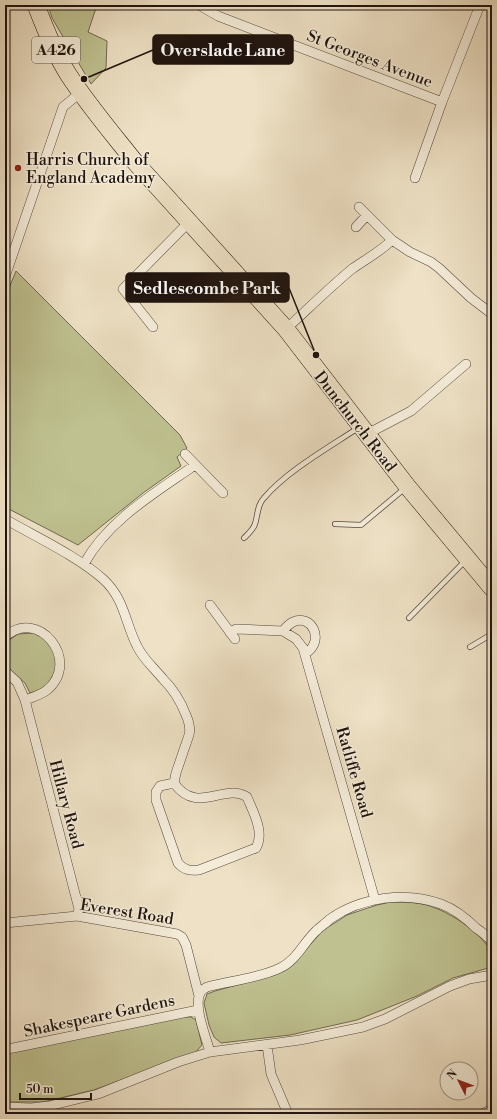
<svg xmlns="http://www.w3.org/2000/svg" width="497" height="1119" viewBox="0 0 497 1119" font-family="'Libre Bodoni',serif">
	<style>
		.green { fill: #bfc190; stroke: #6e6a4f }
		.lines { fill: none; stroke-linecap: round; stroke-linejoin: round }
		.lane-casing { stroke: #52463c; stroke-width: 6 }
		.street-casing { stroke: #52463c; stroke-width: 10 }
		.highway-casing { stroke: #1e130e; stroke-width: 18 }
		.lane { stroke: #f4ecd9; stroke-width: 4.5 }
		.street { stroke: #f4ecd9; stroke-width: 9 }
		.highway { stroke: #eee1c5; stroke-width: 17 }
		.poi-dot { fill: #8f2418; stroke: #f4ecd9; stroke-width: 1.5 }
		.labels { text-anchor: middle; stroke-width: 3; stroke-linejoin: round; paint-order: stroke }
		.shield { fill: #f4ecd9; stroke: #5e544b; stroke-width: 1 }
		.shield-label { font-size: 15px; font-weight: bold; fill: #1e130e }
		.street-label { font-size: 16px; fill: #1e130e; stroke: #f4ecd9 }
		.poi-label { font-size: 16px; fill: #1e130e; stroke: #f4ecd9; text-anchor: start }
		.leader { fill: none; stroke: #1e130e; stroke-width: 1.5 }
		.callout-dot { fill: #1e130e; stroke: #f4ecd9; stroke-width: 1.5 }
		.callout { fill: #1e130e; stroke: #1e130e; stroke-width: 1.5 }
		.callout-label { font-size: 17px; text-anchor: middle; font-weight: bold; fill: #fff }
	</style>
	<rect width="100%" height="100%" fill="#eee1c5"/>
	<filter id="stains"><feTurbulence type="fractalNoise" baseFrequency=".005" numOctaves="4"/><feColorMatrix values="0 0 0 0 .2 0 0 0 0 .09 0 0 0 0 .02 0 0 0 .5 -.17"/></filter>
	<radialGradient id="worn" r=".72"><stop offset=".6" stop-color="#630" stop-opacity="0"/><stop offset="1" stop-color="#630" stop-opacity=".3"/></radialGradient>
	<!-- green -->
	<path class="green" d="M 48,5 L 97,5 L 88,32 L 107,41 L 106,68 L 91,84 L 52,18 Z
		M 16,271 L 180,435 L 187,448 L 177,457 L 181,466 L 143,493 L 78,545 L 5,507 L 5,298 Z
		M 33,633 L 48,640 L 58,660 C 53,679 50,687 30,693 L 25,683 L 5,666 L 5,643 L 18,634 Z
		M 391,902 C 401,902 412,902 422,904 C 444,908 481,931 491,952 C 493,956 492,962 492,967 L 453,978 L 417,996 L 357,1020 L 290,1035 L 221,1043 L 214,1037 L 209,1025 L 204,1003 L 207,994 L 215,991 L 274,975 L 297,960 L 322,931 L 347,915 L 377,905 Z
		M 182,1017 L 191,1017 L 196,1020 L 202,1045 L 195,1053 L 94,1090 L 43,1102 L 5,1102 L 5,1053 Z"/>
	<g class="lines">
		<!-- lane casing -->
		<g class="lane-casing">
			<path id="lane" d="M 335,524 L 361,525 L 404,489
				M 244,538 C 248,534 253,530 255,524 C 258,515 257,505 264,498 C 287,471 328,448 358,428
				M 409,618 L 465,561
				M 470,647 L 492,634"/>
		</g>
		<!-- street casing -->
		<g class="street-casing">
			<path id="street" d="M 199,5 L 218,16 L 442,102
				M 415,178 L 442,102 L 480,5
				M 359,207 L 392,240
				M 356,227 L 367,215
				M 5,277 L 63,107 L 81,92
				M 153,327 L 123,289 L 189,222
				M 286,329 C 308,309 329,288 352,269 C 366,259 380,252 392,240 L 410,252 L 431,262 L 439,268 L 471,298 L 492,314
				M 367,434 L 411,411 L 466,364
				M 185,454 L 223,493
				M 5,519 C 36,537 77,556 103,579 C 125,599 125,623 137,646 C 143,659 154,668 163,679 C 173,689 181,702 186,715 C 189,722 191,728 189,735 L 176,773 L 174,783 C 197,816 225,782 247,797 C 253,812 265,832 256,848 L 199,870 C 190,871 184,870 178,863 L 156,800 L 156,792 L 160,786 L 174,783
				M 84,564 C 108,520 155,493 195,465
				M 210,605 L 235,639
				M 283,631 C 286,627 289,624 293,622 C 312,613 325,641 306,653
				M 230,633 L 236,629 L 283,631 L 296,639 L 303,648 L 375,900
				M 5,637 C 38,606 82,661 47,690 C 41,695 33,697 25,700
				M 5,671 L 17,682 L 25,700 L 79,909 L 77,916
				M 5,923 L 77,916 L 177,934 L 182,937 L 186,945 L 199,996
				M 267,1045 L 271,1074 L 288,1114
				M 5,1049 L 13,1048 L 198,1010
				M 210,1052 C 206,1037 195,1011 199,996 C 200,992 203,989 207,987 C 229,981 260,978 280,968 C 296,961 304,942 316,931 C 320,927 326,923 330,919 C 361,897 406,891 441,904 C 454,909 467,919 476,928 C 482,932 488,937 492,942
				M 5,1107 L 31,1108 L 49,1106 L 98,1094 L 178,1062 L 210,1052 L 300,1040 L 363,1027 L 385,1019 L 450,986 L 469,979 L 492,975
				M 482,1114 L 492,1109"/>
		</g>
		<!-- highway casing -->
		<g class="highway-casing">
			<path id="highway" d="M 36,5 C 45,29 55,53 68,74 C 88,105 112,133 135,162 L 286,329 L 407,486 L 492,588"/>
		</g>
		<!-- lane -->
		<use href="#lane" class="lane"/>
		<!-- street -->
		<use href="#street" class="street"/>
		<!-- highway -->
		<use href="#highway" class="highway"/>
	</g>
	<!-- markers -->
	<circle class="poi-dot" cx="18" cy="168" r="4"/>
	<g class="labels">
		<!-- shield labels -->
		<rect class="shield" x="32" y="37" width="48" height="26" rx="3"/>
		<g class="shield-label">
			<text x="56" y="55">A426</text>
		</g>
		<!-- street labels -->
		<g class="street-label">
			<text transform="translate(370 58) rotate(21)" y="6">St Georges Avenue</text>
			<text transform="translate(356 421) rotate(52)" y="6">Dunchurch Road</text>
			<text transform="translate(355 772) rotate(74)" y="6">Ratliffe Road</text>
			<text transform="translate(67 804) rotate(75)" y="6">Hillary Road</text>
			<text transform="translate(127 911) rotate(9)" y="6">Everest Road</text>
			<text transform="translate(99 1015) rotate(-12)" y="6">Shakespeare Gardens</text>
		</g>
		<!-- poi labels -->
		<g class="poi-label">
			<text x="26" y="165">Harris Church of<tspan x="26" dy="18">England Academy</tspan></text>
		</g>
	</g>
	<!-- callouts -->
	<path class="leader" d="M84 79L153 50M316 355L289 288"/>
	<g class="callout-dot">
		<circle cx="84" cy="79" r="4"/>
		<circle cx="316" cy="355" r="4"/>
	</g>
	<g class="callout">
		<rect x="153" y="35" width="140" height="29" rx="4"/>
		<rect x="126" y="273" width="163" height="29" rx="4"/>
	</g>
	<g class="callout-label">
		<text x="223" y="56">Overslade Lane</text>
		<text x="207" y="294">Sedlescombe Park</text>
	</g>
	<!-- margin -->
	<rect width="497" height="1119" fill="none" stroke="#eee1c5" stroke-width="20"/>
	<rect x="6" y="6" width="485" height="1107" fill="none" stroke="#1e130e" stroke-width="2"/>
	<rect x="10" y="10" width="477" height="1099" fill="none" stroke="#1e130e"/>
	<!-- north arrow -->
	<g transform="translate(459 1081) rotate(312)"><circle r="19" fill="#f4ecd9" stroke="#9e9588"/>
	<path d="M0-3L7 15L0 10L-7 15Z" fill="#8f2418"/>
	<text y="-6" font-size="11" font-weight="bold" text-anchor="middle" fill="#1e130e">N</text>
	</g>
	<!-- scale -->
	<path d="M20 1093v6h71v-6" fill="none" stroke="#1e130e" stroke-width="2"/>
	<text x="26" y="1093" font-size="12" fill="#1e130e" stroke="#f4ecd9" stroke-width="3" paint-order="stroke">50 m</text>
	<rect width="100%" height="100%" filter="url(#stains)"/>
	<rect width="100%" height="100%" fill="url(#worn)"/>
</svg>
